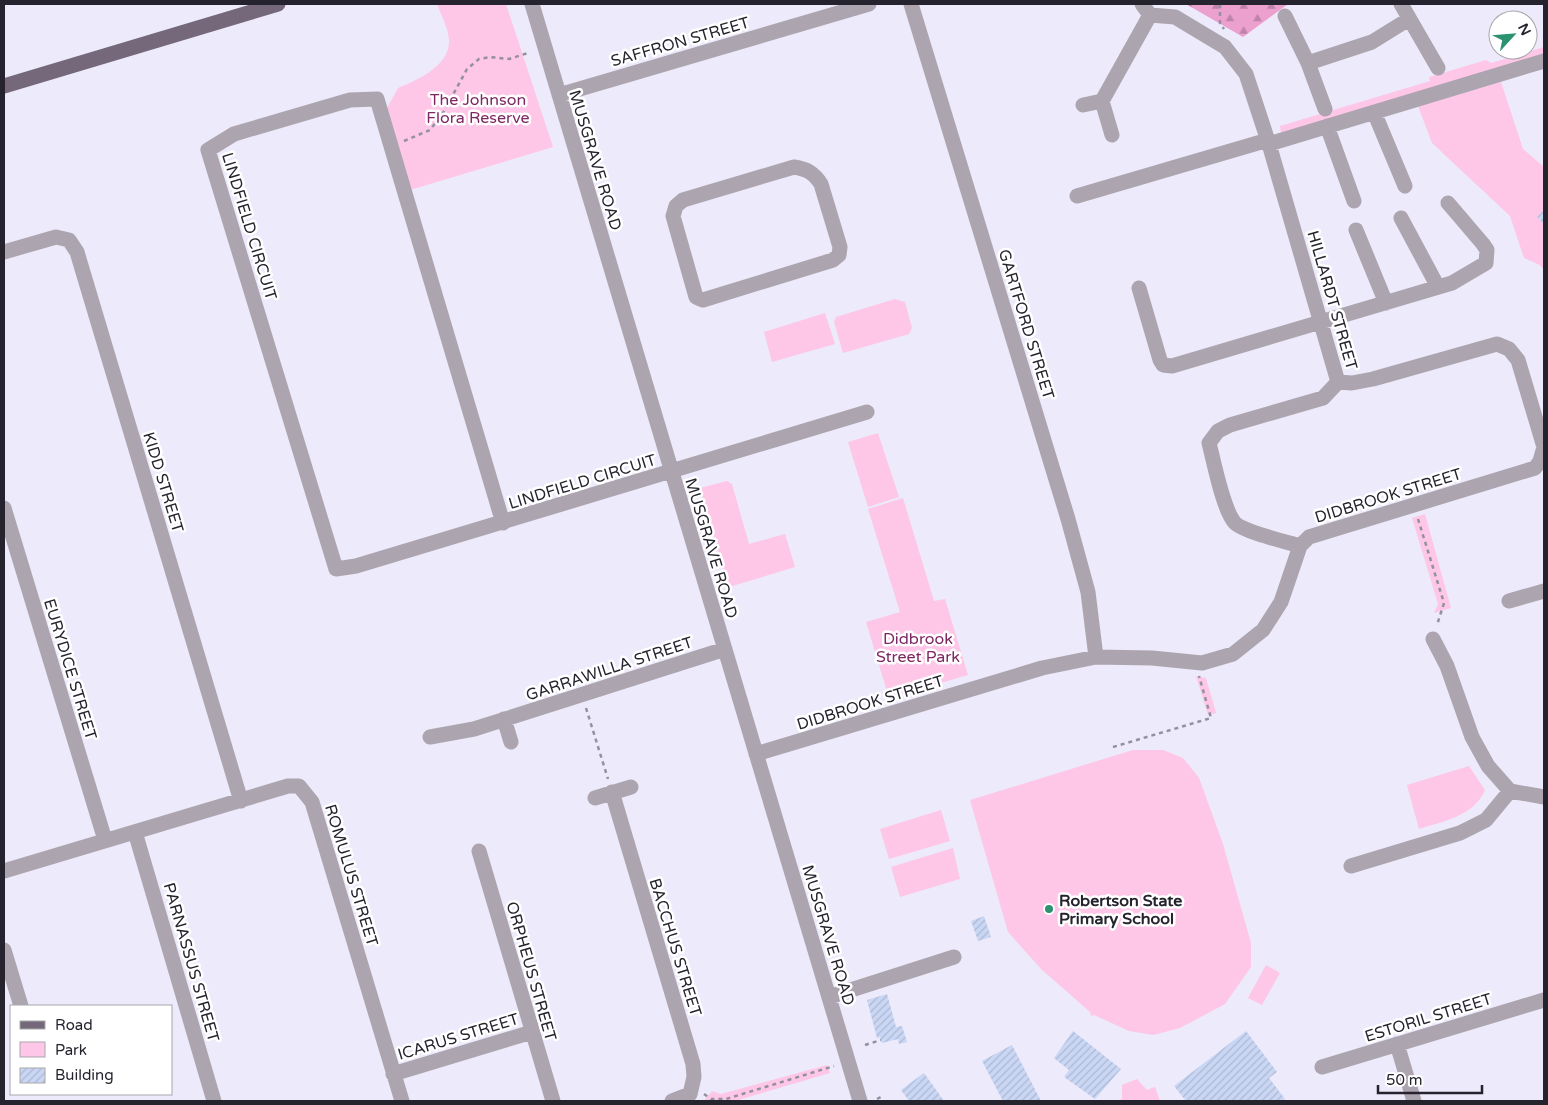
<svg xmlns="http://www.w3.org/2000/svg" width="1548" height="1105" viewBox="0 0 1548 1105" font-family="'Varela Round',sans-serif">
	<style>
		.green { fill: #fec6e7 }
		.forest { fill: url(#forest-firs) }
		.building { fill: url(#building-hatch) }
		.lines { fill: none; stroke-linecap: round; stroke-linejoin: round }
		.path { stroke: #93919e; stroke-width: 2.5; stroke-dasharray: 4 4; stroke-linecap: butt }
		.minor { stroke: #aca4ae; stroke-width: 15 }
		.major { stroke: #75687a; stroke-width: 15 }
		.poi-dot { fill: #2b9371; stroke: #fff; stroke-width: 2 }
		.labels { text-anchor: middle; stroke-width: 5; stroke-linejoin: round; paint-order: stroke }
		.street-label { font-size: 16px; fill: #25232d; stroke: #fff }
		.park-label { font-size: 16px; fill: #7d2762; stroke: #fff }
		.poi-label { font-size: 16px; font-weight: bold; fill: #25232d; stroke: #fff; text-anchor: start }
	</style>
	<defs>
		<pattern id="forest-firs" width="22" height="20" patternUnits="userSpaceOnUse" patternTransform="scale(1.25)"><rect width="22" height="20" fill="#eca0ce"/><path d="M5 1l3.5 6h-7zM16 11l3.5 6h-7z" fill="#bf82a8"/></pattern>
		<pattern id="building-hatch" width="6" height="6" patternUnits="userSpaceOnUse" patternTransform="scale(1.25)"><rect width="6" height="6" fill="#cad7f4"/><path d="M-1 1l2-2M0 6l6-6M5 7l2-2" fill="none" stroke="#adb8d2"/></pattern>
	</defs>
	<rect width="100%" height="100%" fill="#eceafb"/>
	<!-- green -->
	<path class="green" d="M 437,4 L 506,4 L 553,147 L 410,190 L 386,110 L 398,88 C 416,81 450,66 449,41 C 449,29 441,15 437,4 Z
		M 1544,47 L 1544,55 L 1281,134 L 1280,126 L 1430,81 L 1429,77 L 1486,60 L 1491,63 Z
		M 1501,82 L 1523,149 L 1544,167 L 1544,270 L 1540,265 L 1524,258 L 1510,216 L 1432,143 L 1418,106 Z
		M 895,299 L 905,302 L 912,328 L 909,334 L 843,353 L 834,322 L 836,317 Z
		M 825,313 L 835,344 L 772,362 L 764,332 Z
		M 878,433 L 899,497 L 868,507 L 848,442 Z
		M 727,481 L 732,484 L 749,544 L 785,534 L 795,567 L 729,587 L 700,488 Z
		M 903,498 L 934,601 L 945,599 L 968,675 L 889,698 L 866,622 L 900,612 L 868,509 Z
		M 1425,514 L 1451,608 L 1434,613 L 1438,604 L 1412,518 Z
		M 1196,676 L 1206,678 L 1216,713 L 1208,715 Z
		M 1133,750 L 1163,750 L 1183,758 L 1199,778 L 1223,844 L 1251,943 L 1251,967 L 1225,1004 L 1180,1028 L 1153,1035 L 1129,1031 L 1094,1015 L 1091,1016 L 1090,1012 L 1041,969 L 1008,932 L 970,800 Z
		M 1469,766 L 1485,790 C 1474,816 1444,821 1419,829 L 1407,785 Z
		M 941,810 L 950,841 L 889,859 L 880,829 Z
		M 953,848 L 960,879 L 900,897 L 891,867 Z
		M 1266,965 L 1280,973 L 1262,1005 L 1248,998 Z
		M 827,1065 L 830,1073 L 735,1101 L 704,1101 L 712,1091 L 721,1094 Z
		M 1137,1079 L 1147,1090 L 1155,1087 L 1160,1101 L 1117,1101 L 1122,1099 L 1122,1085 Z"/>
	<!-- forest -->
	<path class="forest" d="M 1186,4 L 1288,4 L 1243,37 Z"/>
	<!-- building -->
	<path class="building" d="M 1543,211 L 1544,212 L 1544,224 L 1537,217 Z
		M 984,916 L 991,937 L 978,941 L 971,921 Z
		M 887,994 L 896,1027 L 902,1026 L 907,1042 L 899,1044 L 898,1039 L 882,1043 L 880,1037 L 877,1038 L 867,1000 Z
		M 1073,1031 L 1121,1069 L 1095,1099 L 1064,1077 L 1069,1070 L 1054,1058 Z
		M 1246,1031 L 1277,1072 L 1269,1078 L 1285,1099 L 1282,1101 L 1186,1101 L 1174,1086 Z
		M 1012,1045 L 1041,1101 L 1003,1101 L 982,1061 Z
		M 924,1073 L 944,1101 L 909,1101 L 901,1090 Z"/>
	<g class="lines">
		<!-- path -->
		<path class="path" d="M 1220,4 L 1220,23 L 1224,29
			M 404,141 L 430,130 L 443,113 L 467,69 L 479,59 L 490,57 L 509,59 L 528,53
			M 1418,519 L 1444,603 L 1437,625
			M 586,708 L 608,779
			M 1113,747 L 1211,718 L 1199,676
			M 865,1045 L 881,1040
			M 704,1094 L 711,1099 L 726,1099 L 834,1066
			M 877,1099 L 881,1097"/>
		<!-- minor -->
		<path class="minor" d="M 532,4 L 860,1101
			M 911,4 L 1068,519 L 1088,592 L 1096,657
			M 1142,4 L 1150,15 L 1175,17 L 1225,47 L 1246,74 L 1269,144 L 1338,382 L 1323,398 L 1230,425 L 1218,431 L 1209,443 C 1214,462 1223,510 1235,523 C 1244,532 1287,542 1300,546
			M 1401,4 L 1438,68
			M 1285,16 L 1308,63 L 1325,109
			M 1308,63 L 1372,42 L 1409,19
			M 559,95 L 869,4
			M 1102,101 L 1150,15
			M 1083,105 L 1102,101 L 1112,135
			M 1374,112 L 1405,186
			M 1327,126 L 1354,201
			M 1269,144 L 1544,61
			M 794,167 C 807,169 814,173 821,184 L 840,247 L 839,255 L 833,260 L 703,300 L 696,297 L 673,216 L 676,206 L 683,200 Z
			M 1077,196 L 1268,140
			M 1401,218 L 1438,287
			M 1356,230 L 1386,303
			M 4,252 L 56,237 L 69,240 L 77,252 L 241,801
			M 1139,288 L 1160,360 L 1163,365 L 1172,366 L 1452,283 L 1486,263 L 1487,250 L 1483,244 L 1448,203
			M 4,508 L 105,840
			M 503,523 L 377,99 L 350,100 L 234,134 L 208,150 L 336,569 L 356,566 L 867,412
			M 1509,601 L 1544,591
			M 1433,639 L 1447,666 L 1472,737 L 1488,766 L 1510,791 L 1544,797
			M 504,719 L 511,742
			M 430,737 L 474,729 L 725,649
			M 756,754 L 1042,668 L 1096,657 L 1152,658 L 1202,663 L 1233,654 L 1263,630 L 1281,602 L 1300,546 L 1309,537 L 1535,468 L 1540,461 L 1544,447 L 1518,360 L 1509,349 L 1497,344 L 1373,379 L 1352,383 L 1338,382
			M 612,792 L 693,1064 L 694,1077 L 690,1094 L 672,1101
			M 595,798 L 631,787
			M 135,832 L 214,1101
			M 479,851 L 553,1101
			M 1351,866 L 1460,833 L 1486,820 L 1510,791
			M 4,871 L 288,786 L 299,786 L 312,802 L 402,1101
			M 4,950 L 21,1006
			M 829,997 L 954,957
			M 1397,1044 L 1414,1101
			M 1322,1067 L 1544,1000
			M 393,1074 L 532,1032"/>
		<!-- major -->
		<path class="major" d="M 4,86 L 278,4"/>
	</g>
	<!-- markers -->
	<circle class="poi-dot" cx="1049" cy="909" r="5"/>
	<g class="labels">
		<!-- street labels -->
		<g class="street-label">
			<text transform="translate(680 41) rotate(-16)" y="6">SAFFRON STREET</text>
			<text transform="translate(596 160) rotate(73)" y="6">MUSGRAVE ROAD</text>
			<text transform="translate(250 226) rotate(73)" y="6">LINDFIELD CIRCUIT</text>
			<text transform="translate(1333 300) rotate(74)" y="6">HILLARDT STREET</text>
			<text transform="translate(1027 324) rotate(73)" y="6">GARTFORD STREET</text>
			<text transform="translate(582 481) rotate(-17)" y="6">LINDFIELD CIRCUIT</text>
			<text transform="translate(164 482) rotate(73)" y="6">KIDD STREET</text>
			<text transform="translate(1388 495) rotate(-17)" y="6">DIDBROOK STREET</text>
			<text transform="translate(712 548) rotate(73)" y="6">MUSGRAVE ROAD</text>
			<text transform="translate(609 668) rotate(-18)" y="6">GARRAWILLA STREET</text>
			<text transform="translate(71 669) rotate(73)" y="6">EURYDICE STREET</text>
			<text transform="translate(870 702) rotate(-17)" y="6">DIDBROOK STREET</text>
			<text transform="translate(352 875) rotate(73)" y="6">ROMULUS STREET</text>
			<text transform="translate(829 935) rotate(73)" y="6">MUSGRAVE ROAD</text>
			<text transform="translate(676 947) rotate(73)" y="6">BACCHUS STREET</text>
			<text transform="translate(192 962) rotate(74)" y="6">PARNASSUS STREET</text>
			<text transform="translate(532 971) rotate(74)" y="6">ORPHEUS STREET</text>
			<text transform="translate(1428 1017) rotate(-17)" y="6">ESTORIL STREET</text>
			<text transform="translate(458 1036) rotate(-17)" y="6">ICARUS STREET</text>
		</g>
		<!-- park labels -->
		<g class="park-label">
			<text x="478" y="105">The Johnson<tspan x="478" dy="18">Flora Reserve</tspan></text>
			<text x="918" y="644">Didbrook<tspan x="918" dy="18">Street Park</tspan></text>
		</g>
		<!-- poi labels -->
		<g class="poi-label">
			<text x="1059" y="906">Robertson State<tspan x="1059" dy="18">Primary School</tspan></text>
		</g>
	</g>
	<!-- border -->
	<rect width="1548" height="1105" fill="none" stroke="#25232d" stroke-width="10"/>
	<!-- legend -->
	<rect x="10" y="1005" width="162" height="90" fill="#ffffff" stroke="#a8a7ab"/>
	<rect x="20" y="1021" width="25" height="8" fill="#75687a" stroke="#a8a7ab"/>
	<text x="55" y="1030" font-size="15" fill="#25232d">Road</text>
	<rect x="20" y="1042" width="25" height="15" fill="#fec6e7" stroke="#a8a7ab"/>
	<text x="55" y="1055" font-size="15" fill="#25232d">Park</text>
	<rect x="20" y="1068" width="25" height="15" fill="url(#building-hatch)" stroke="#a8a7ab"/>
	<text x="55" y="1080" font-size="15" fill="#25232d">Building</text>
	<!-- north arrow -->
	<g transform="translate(1513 35) rotate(64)"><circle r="24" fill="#ffffff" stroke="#a8a7ab"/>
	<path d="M0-4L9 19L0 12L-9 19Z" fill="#2b9371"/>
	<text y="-8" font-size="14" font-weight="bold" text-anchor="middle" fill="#25232d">N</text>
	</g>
	<!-- scale -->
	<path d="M1378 1085v8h104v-8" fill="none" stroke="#25232d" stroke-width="2.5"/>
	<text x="1386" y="1085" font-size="15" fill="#25232d" stroke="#ffffff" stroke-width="4" paint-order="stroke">50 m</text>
</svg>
